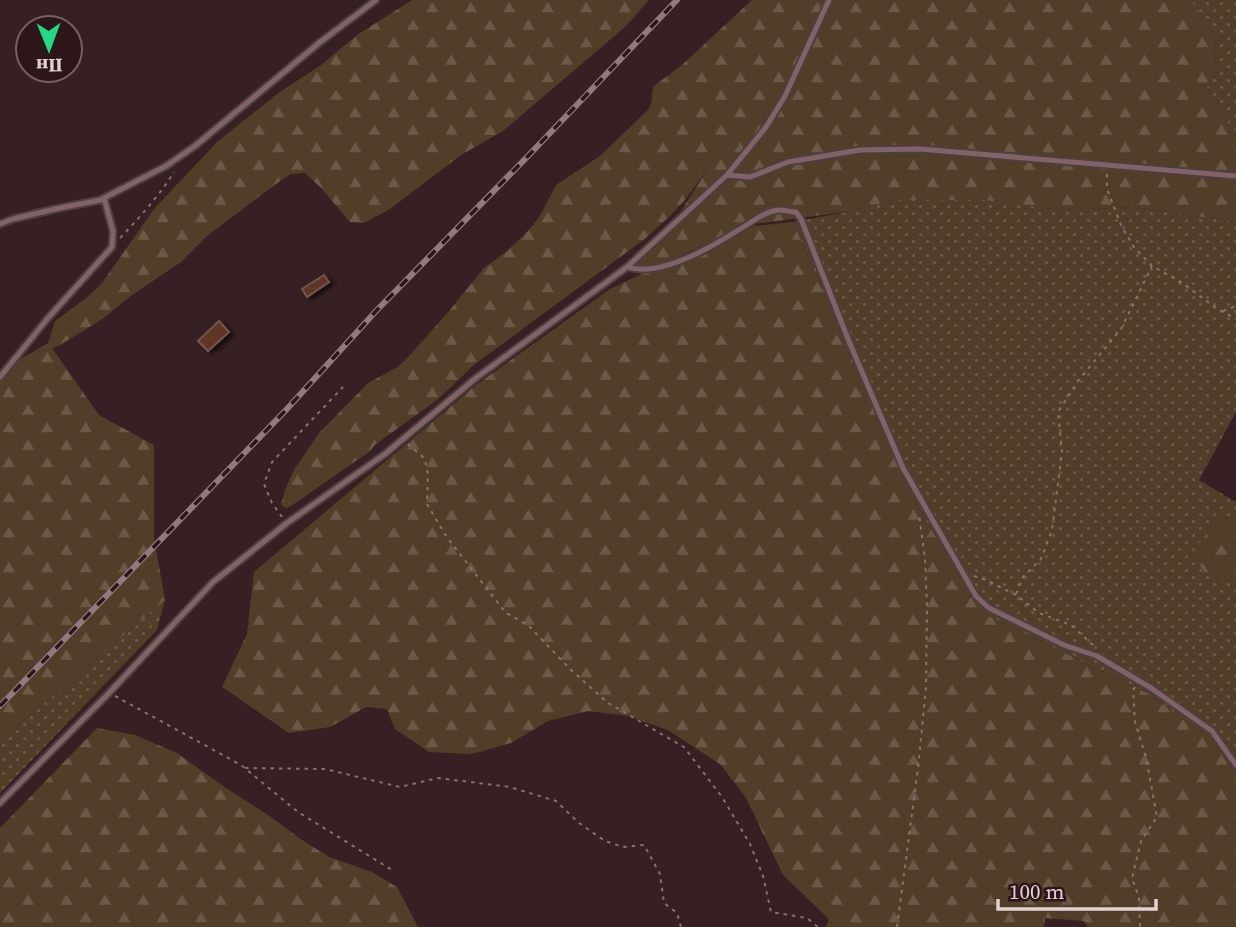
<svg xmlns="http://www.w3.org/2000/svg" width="1236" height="927" viewBox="0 0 1236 927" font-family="'Source Serif 4',serif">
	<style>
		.grass { fill: url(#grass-dots) }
		.forest { fill: url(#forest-firs) }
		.building { fill: #613627; stroke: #6f564d; stroke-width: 2; filter: url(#shadow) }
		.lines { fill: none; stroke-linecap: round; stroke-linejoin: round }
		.lane-casing { stroke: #503d40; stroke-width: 9 }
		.path { stroke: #857174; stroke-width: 2; stroke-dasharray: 3.5 5; stroke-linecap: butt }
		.lane { stroke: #7f6367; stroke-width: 5 }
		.rail-casing { stroke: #8e7b7d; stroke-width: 6 }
		.rail { stroke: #2c1619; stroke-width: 3.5; stroke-dasharray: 10; stroke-linecap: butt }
	</style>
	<defs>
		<pattern id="grass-dots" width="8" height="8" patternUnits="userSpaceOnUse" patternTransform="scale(1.75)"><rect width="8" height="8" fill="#513e28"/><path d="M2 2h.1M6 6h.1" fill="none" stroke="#6a5946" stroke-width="1.8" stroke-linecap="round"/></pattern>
		<pattern id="forest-firs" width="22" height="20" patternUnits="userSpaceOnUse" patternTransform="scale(1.75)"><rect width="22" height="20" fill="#513e28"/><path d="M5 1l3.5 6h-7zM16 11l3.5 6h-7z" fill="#6a5946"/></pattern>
		<filter id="shadow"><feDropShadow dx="4.5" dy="2.5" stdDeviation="2" flood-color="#0009"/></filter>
	</defs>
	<rect width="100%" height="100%" fill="#372023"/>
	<!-- grass -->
	<path class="grass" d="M 1191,0 L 1236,0 L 1236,134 L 1233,137 L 1222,107 L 1204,83 L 1215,78 L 1216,28 L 1201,15 Z
		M 945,199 L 985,200 L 1061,210 L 1134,207 L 1236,222 L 1236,412 L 1199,480 L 1236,502 L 1236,773 L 1214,741 L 1147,693 L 980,612 L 911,495 L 793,222 L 852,211 L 893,200 Z
		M 165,600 L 157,630 L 0,793 L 0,741 Z"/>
	<!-- forest -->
	<path class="forest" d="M 412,0 L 649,0 L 625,27 L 503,131 L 461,155 L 390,209 L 364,223 L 350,222 L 321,188 L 305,173 L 291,174 L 284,178 L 207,236 L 181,262 L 132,295 L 104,318 L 60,345 L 52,348 L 99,415 L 154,445 L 154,538 L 165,600 L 0,741 L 0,371 L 48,343 L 55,321 L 85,299 L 102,283 L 154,209 L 217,142 L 277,94 L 321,65 L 357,35 Z
		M 752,0 L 1191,0 L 1201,15 L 1216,28 L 1215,78 L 1204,84 L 1222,107 L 1233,136 L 1236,134 L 1236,222 L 1134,207 L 1061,210 L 984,200 L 893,200 L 852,211 L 746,225 L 659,266 L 627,267 L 671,227 L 709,167 L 685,200 L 670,216 L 646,238 L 475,364 L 437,400 L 376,444 L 369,452 L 291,506 L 286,508 L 281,505 L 285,490 L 294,470 L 319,433 L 368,383 L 398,367 L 410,355 L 449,311 L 484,268 L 507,251 L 531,228 L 541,214 L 556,185 L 600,156 L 648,110 C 654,103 650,94 654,86 L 682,65 Z
		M 793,222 L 911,495 L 980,612 L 1147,693 L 1214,741 L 1236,773 L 1236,927 L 1088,927 L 1084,921 L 1045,918 L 1044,927 L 826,927 L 829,919 L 783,875 L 746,798 L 721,765 L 668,730 L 628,716 L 588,711 L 548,721 L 511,743 L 472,754 L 429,752 L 395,729 L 387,709 L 366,707 L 330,727 L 289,733 L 222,687 L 247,634 L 254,572 L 476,385 L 610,289 L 646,272 L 702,256 L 754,226 Z
		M 1216,520 L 1236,520 L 1236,580 L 1207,576 L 1192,554 Z
		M 97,728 L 135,735 L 177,753 L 223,786 L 271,817 L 299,838 L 329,857 L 372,872 L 397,887 L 418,927 L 0,927 L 0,828 Z"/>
	<!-- building -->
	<path class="building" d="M 324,275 L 329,282 L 307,297 L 302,289 Z
		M 219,321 L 229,332 L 208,351 L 198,341 Z"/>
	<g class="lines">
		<!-- lane casing -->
		<g class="lane-casing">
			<path id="lane" d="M 727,175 L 750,177 L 788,162 L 860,150 L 920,149 L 1236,176
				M 0,224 L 13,219 L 55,209 L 100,200 L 166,166 L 195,146 L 319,43 L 376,0
				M 627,267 C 660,278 712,247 740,229 C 752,222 765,211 779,210 C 784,210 791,212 796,212 L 801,219 L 848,339 L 903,468 L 976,596 L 989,608 L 1064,645 L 1097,656 L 1151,688 L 1212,731 L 1236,765
				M 0,377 L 48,318 L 112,247 L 113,231 L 104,198
				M 0,803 L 109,693 L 213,582 L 287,523 L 385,454 L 476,378 L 627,267 L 727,175 L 766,127 L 785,96 L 829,0"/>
		</g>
		<!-- path -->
		<path class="path" d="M 1107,174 L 1107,189 L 1121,225 L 1133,246 L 1152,266 L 1181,282 L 1216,308 L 1236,319
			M 120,238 C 140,217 159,196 174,172
			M 1223,311 L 1236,306
			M 408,444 L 425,459 L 428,475 L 427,504 L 446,536 L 505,612 L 529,626 L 570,669 L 608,703 L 684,747 L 722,797 L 750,844 L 763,876 L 771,912 L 807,918 L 818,927
			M 282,517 L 272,503 L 264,484 L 272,462 L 343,387
			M 974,576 L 986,580 L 1016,595 L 1039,613 L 1071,625 L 1095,647
			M 1016,594 L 1023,577 L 1041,559 L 1052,530 L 1062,452 L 1058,412 L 1078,381 L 1121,329 L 1152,266
			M 1135,687 L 1133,690 L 1135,722 L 1146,757 L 1157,817 L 1141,841 L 1132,878 L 1139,898 L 1140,927
			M 115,696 L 241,765 L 298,812 L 392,870
			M 245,768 L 325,769 L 400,787 L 438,778 L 510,787 L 556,801 L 579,823 L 605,841 L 623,847 L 644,845 L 660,874 L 664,903 L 677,913 L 681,927
			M 897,927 L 918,768 L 926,688 L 927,607 L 925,559 L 919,514"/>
		<!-- lane -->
		<use href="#lane" class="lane"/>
		<!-- rail casing -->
		<g class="rail-casing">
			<path id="rail" d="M 0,706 L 286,410 L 377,310 L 529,155 L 677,0"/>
		</g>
		<!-- rail -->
		<use href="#rail" class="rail"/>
	</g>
	<!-- north arrow -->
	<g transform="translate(49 49) rotate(179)"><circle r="33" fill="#2c1619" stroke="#756164" stroke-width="2"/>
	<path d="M0-5L12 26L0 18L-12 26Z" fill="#24d886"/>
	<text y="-10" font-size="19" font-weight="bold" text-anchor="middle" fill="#e2d2d4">Пн</text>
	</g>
	<!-- scale -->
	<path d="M998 899v10h158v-10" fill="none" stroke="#e2d2d4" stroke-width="3.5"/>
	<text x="1009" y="899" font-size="21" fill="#e2d2d4" stroke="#2c1619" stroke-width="5" paint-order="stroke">100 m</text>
</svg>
